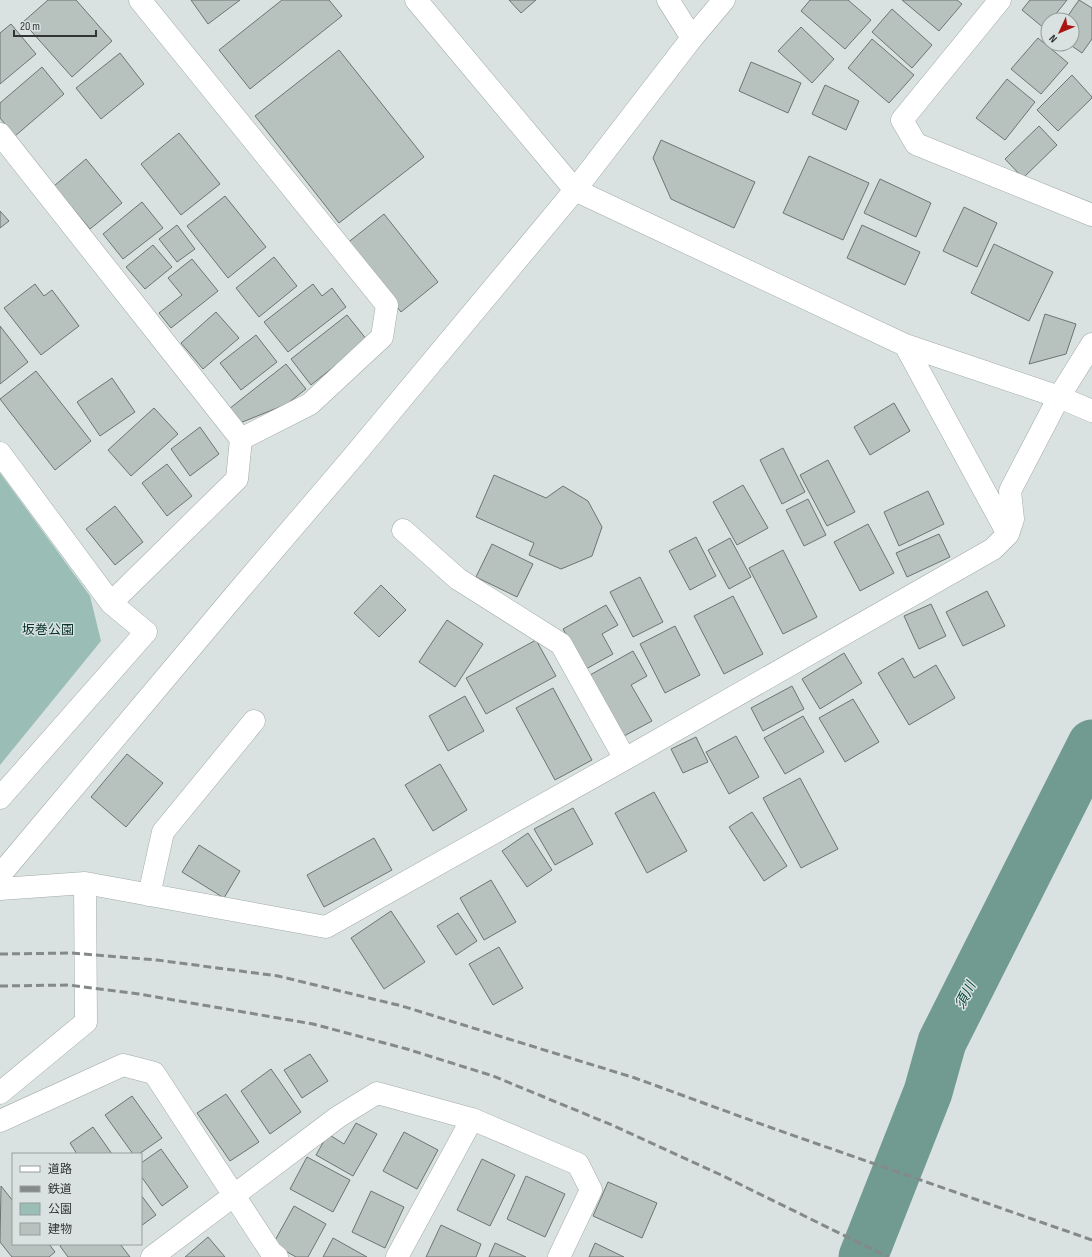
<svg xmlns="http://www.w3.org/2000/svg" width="1092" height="1257" viewBox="0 0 1092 1257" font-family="'Sofia Sans Condensed','Noto Sans JP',sans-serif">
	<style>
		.green { fill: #9abdb5 }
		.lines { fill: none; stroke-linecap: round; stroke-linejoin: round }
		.river { stroke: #719a91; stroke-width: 49 }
		.building { fill: #b7c1be; stroke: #6d7573 }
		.minor-casing { stroke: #a2aba8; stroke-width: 23 }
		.minor { stroke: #fff; stroke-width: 22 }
		.rail { stroke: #848a89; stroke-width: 3; stroke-dasharray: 8 4; stroke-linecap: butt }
		.labels { text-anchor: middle; stroke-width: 3; stroke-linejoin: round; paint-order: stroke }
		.park-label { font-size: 13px; fill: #09322b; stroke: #d9e2e0 }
		.water-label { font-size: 14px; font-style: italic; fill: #07463c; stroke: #d9e2e0 }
	</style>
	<rect width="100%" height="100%" fill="#d9e2e0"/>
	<!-- green -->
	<path class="green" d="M 0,473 L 90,596 L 101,641 L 0,765 Z"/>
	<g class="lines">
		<!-- river -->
		<path class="river" d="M 863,1257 L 928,1092 L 942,1042 L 1092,744"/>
	</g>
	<!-- building -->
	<path class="building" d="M 48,0 L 76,0 L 112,41 L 72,77 L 23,22 Z
		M 191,0 L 240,0 L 208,24 Z
		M 282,0 L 329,0 L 342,16 L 250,89 L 219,50 Z
		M 509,0 L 536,0 L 521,13 Z
		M 810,0 L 848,0 L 871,20 L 845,49 L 801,11 Z
		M 902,0 L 957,0 L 962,4 L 939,31 Z
		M 1030,0 L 1067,0 L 1051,20 L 1048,20 L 1048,24 L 1045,29 L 1022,10 Z
		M 1079,0 L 1092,8 L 1092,39 L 1082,53 L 1069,44 L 1072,44 L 1072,20 L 1065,20 Z
		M 892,9 L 932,45 L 912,68 L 872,32 Z
		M 11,24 L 36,54 L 0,84 L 0,33 Z
		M 801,27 L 834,59 L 812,83 L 778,51 Z
		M 1038,38 L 1068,63 L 1041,94 L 1011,69 Z
		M 872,39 L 914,75 L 889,103 L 848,68 Z
		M 339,50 L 424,157 L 339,223 L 255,116 Z
		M 120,53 L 144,84 L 101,119 L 76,88 Z
		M 751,62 L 801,83 L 788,113 L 739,91 Z
		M 42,67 L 64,94 L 15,136 L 0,118 L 0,103 Z
		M 1072,75 L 1092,97 L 1092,98 L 1058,131 L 1037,110 Z
		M 1007,79 L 1035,102 L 1005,140 L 976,118 Z
		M 825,85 L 859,101 L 846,130 L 812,114 Z
		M 1039,126 L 1057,145 L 1023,178 L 1005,159 Z
		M 179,133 L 220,184 L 181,215 L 141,164 Z
		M 661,140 L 755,182 L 734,228 L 671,199 L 653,158 Z
		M 809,156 L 869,183 L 843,240 L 783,213 Z
		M 86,159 L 122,203 L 90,229 L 54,186 Z
		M 880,179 L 931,203 L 916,237 L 864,213 Z
		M 225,196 L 266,247 L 228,278 L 187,226 Z
		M 142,202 L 163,228 L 123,259 L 103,234 Z
		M 964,207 L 997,223 L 977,267 L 943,251 Z
		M 0,211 L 9,221 L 0,228 Z
		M 384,214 L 438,282 L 401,312 L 346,244 Z
		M 177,225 L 195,249 L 177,262 L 159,239 Z
		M 862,225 L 920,252 L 905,285 L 847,258 Z
		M 994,244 L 1053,272 L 1029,321 L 971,293 Z
		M 153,245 L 172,267 L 145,289 L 126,267 Z
		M 274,257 L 297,286 L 259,317 L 236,288 Z
		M 192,259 L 218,291 L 171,328 L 159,313 L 182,295 L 168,278 Z
		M 35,284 L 44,296 L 52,290 L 79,326 L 41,355 L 4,308 Z
		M 313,284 L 322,296 L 332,288 L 346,307 L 288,352 L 264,322 Z
		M 216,312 L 239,338 L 203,369 L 181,343 Z
		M 1045,314 L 1076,324 L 1066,354 L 1029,364 Z
		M 347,315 L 367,340 L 311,385 L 291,359 Z
		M 0,326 L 28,362 L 0,384 Z
		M 256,335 L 277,362 L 241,390 L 220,363 Z
		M 286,364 L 306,389 L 287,404 L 240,423 L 229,409 Z
		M 36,371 L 91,441 L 55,470 L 0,399 Z
		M 112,378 L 135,412 L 100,436 L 77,402 Z
		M 894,403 L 910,431 L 870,455 L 854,427 Z
		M 154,408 L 178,434 L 131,476 L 108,450 Z
		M 200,427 L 219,454 L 190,476 L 171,449 Z
		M 783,448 L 805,492 L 782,504 L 760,460 Z
		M 828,460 L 855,512 L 827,526 L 800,475 Z
		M 167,464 L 192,496 L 167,516 L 142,483 Z
		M 494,475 L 546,498 L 563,486 L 588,501 L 602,527 L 592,556 L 561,569 L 529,555 L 534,543 L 476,517 Z
		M 743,485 L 768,528 L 737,545 L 713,502 Z
		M 928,491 L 944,524 L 899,546 L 884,512 Z
		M 808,499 L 826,535 L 804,546 L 786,510 Z
		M 115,506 L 143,542 L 115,565 L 86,529 Z
		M 868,524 L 894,573 L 860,591 L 834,542 Z
		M 939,534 L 950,557 L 907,577 L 896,553 Z
		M 696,537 L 716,576 L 690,590 L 669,551 Z
		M 730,538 L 751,577 L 729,589 L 708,550 Z
		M 492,544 L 533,564 L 517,597 L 476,577 Z
		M 783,550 L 817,617 L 783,634 L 749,568 Z
		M 640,577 L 663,622 L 633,637 L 610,592 Z
		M 381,585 L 406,610 L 379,637 L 354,613 Z
		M 987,591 L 1005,626 L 963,646 L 946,612 Z
		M 733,596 L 763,654 L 724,674 L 694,616 Z
		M 931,604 L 946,636 L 919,649 L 904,616 Z
		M 606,605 L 618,625 L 602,634 L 613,654 L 586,669 L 563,629 Z
		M 447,620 L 483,644 L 455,687 L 419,662 Z
		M 675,626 L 700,675 L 665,693 L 640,644 Z
		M 536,640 L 556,676 L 486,714 L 466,678 Z
		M 633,651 L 647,676 L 631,685 L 652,721 L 624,736 L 590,675 Z
		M 844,653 L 862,683 L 820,709 L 802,679 Z
		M 903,658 L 914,678 L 936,665 L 955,698 L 909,725 L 878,673 Z
		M 792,686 L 804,709 L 763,731 L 751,708 Z
		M 553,688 L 592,760 L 555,780 L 516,708 Z
		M 465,696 L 484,731 L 448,751 L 429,716 Z
		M 853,699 L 879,742 L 845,762 L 819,718 Z
		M 803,716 L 824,752 L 785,774 L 764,738 Z
		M 736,736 L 759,777 L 729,794 L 706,752 Z
		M 696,737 L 708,762 L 683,773 L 671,749 Z
		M 127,754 L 163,783 L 126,827 L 91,797 Z
		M 440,764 L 467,810 L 433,831 L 405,785 Z
		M 800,778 L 838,849 L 801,868 L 763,798 Z
		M 654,792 L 687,851 L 647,873 L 615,813 Z
		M 573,808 L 593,844 L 555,865 L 534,829 Z
		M 752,812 L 787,866 L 764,881 L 729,827 Z
		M 528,833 L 552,870 L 527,887 L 502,851 Z
		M 374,838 L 392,870 L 324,907 L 307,875 Z
		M 199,845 L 240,871 L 224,898 L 182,872 Z
		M 491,880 L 516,922 L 484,940 L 460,898 Z
		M 391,911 L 425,962 L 384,989 L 351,938 Z
		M 458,913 L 477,941 L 456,955 L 437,926 Z
		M 499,947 L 523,988 L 493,1005 L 469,964 Z
		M 310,1054 L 328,1081 L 302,1098 L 284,1070 Z
		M 271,1069 L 301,1112 L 270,1134 L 241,1091 Z
		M 226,1094 L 259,1142 L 230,1161 L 197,1113 Z
		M 132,1096 L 162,1138 L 139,1154 L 133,1154 L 105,1115 Z
		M 356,1123 L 377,1134 L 353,1176 L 316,1155 L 328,1134 L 344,1144 Z
		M 93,1127 L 112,1154 L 77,1154 L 70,1143 Z
		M 404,1132 L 438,1150 L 417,1189 L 383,1171 Z
		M 161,1149 L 188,1187 L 162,1206 L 141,1176 L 141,1163 Z
		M 307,1157 L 350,1180 L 333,1212 L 290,1189 Z
		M 482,1159 L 515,1175 L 490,1226 L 457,1210 Z
		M 526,1176 L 565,1194 L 545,1237 L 507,1219 Z
		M 608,1182 L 657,1203 L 642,1238 L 593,1216 Z
		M 1,1186 L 13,1201 L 13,1244 L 49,1244 L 55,1252 L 49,1257 L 12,1257 L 0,1242 Z
		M 371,1191 L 404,1207 L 385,1248 L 352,1232 Z
		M 141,1195 L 156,1215 L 141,1226 Z
		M 294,1206 L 326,1224 L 308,1257 L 296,1257 L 273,1244 Z
		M 441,1225 L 481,1244 L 476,1257 L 426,1257 Z
		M 208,1237 L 225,1257 L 185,1257 Z
		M 333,1238 L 367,1257 L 323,1257 Z
		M 495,1243 L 526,1257 L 489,1257 Z
		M 595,1243 L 624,1257 L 589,1257 Z
		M 63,1244 L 120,1244 L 130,1257 L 68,1257 L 60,1246 Z"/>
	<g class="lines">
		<!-- minor casing -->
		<g class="minor-casing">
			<path id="minor" d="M 416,0 L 575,190 L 905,345 L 1059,397 L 1092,411
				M 668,0 L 692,38
				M 1000,0 L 902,120 L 916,144 L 1092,215
				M 0,134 L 241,439
				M 905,345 L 1008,534
				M 0,453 L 111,603 L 146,632 L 0,798
				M 403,530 L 458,579 L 561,644 L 625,759
				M 111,603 L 237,479 L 241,439 L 310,404 L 382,337 L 387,305 L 140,0
				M 0,875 L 241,588 L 353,457 L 575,190 L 692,38 L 724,0
				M 0,889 L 85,883 L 326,927 L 625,759 L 993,549 L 1008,534 L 1013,519 L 1010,491 L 1059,397 L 1092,344
				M 149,895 L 163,832 L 254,721
				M 0,1093 L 86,1022 L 85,883
				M 0,1121 L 123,1065 L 154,1073 L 271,1252 L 277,1257
				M 152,1257 L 338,1117 L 377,1093 L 472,1119 L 578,1164 L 591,1190 L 559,1257
				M 397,1257 L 472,1119"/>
		</g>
		<!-- minor -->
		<use href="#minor" class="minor"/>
		<!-- rail -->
		<path class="rail" d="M 0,954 L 71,953 L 107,956 L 157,960 L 278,976 L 402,1006 L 635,1078 L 772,1128 L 1092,1240
			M 0,986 L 69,985 L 139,994 L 313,1024 L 407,1049 L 493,1076 L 612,1125 L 719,1174 L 888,1257"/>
	</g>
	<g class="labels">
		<!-- park labels -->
		<g class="park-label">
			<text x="48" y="634">坂巻公園</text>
		</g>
		<!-- water labels -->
		<g class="water-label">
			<text transform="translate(965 995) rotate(-63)" y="5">須川</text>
		</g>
	</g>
	<!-- legend -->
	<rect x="12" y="1153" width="130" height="92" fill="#d9e2e0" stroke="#969d9b"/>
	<rect x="20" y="1166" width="20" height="6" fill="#ffffff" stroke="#969d9b"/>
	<text x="48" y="1173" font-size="12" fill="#323534">道路</text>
	<rect x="20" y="1186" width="20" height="6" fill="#848a89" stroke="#969d9b"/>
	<text x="48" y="1193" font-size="12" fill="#323534">鉄道</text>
	<rect x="20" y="1203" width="20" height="12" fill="#9abdb5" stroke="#969d9b"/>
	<text x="48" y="1213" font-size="12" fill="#323534">公園</text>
	<rect x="20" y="1223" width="20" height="12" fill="#b7c1be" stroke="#969d9b"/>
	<text x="48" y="1233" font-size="12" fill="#323534">建物</text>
	<!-- north arrow -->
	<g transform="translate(1060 32) rotate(226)"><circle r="19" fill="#d9e2e0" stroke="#969d9b"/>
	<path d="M0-3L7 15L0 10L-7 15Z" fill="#a91611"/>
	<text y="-6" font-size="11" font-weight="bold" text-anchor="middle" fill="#323534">N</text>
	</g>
	<!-- scale -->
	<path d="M14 30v6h82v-6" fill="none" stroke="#323534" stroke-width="2"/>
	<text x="20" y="30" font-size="12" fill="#323534" stroke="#d9e2e0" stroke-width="3" paint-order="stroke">20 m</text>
</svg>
